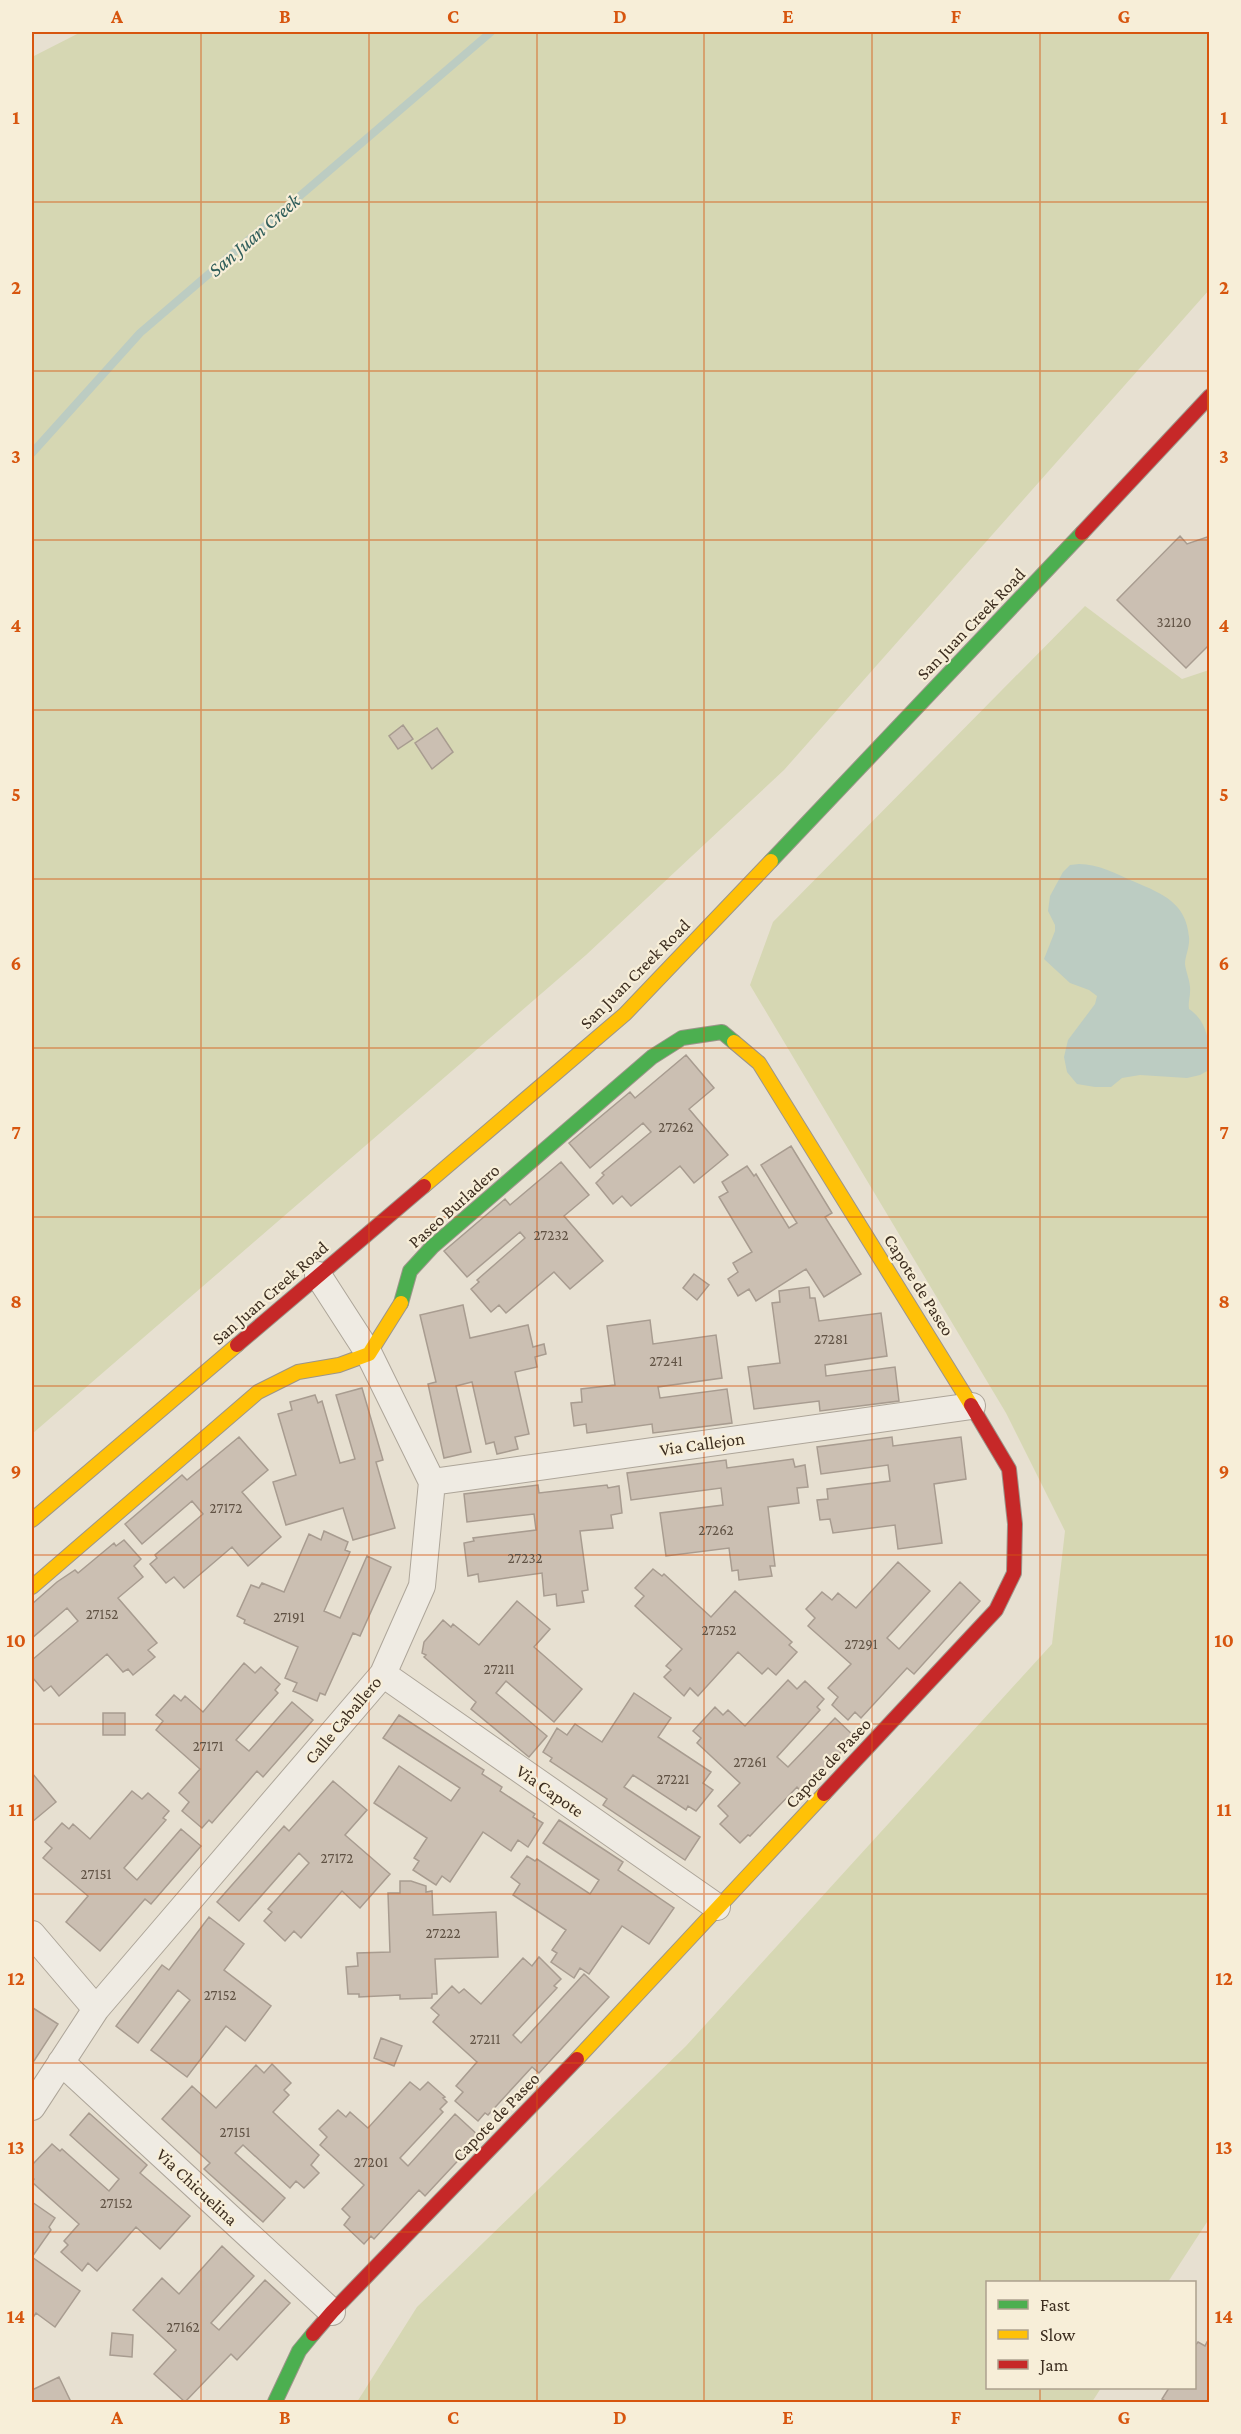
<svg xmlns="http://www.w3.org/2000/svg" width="1241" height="2434" viewBox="0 0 1241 2434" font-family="'Crimson Pro',serif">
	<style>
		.green { fill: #d6d7b3 }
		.water { fill: #bcccc2 }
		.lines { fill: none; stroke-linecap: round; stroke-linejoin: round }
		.stream { stroke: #bcccc2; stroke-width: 8 }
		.building { fill: #cbbfb2; stroke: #a89c90; stroke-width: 1.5 }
		.street-casing { stroke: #ada599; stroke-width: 28 }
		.fast-casing { stroke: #9c958a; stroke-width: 16 }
		.slow-casing { stroke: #9c958a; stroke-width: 16 }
		.jam-casing { stroke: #9c958a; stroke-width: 16 }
		.street { stroke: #efebe3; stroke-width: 26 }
		.fast { stroke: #4caf50; stroke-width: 14 }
		.slow { stroke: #ffc107; stroke-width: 14 }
		.jam { stroke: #c62828; stroke-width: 14 }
		.grid { fill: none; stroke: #d7550e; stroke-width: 1.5; stroke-opacity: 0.55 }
		.labels { text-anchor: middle; stroke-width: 4.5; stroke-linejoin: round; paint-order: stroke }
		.number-label { font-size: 15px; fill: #605244 }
		.street-label { font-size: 18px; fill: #3d2e20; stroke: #f7eed8 }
		.water-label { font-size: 20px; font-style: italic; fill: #2f5d5a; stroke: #f7eed8 }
		.neatline { fill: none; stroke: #d7550e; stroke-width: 2 }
		.grid-label { font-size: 20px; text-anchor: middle; font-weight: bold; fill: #d7550e }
	</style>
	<rect width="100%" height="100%" fill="#e7e0d1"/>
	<!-- green -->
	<path class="green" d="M 81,32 L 1209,32 L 1209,290 L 784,770 L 586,955 L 32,1434 L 32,57 Z
		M 1085,606 L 1182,679 L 1209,670 L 1209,2219 L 1168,2282 L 988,2282 L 988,2388 L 1101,2388 L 1092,2402 L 357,2402 L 417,2307 L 686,2046 L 1052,1644 L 1065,1531 L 1006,1413 L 750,985 L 773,922 Z"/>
	<!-- water -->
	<path class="water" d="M 1079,864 C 1099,864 1116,874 1135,882 C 1163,894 1186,903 1189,937 C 1190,947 1185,956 1185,964 C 1186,973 1191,982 1190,992 C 1190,998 1188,1002 1189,1009 C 1209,1022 1211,1049 1209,1070 L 1200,1075 L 1187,1078 L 1140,1075 L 1122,1078 L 1111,1087 L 1095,1087 L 1077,1084 L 1067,1072 L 1064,1057 L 1068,1040 L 1095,1004 L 1097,996 L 1089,990 L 1070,983 L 1044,959 L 1055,931 L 1055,925 L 1048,911 L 1050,896 L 1063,872 L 1070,865 Z"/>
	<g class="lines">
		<!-- stream -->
		<path class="stream" d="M 32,453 L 140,333 L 491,32"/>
	</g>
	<!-- building -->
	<path class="building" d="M 1180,536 L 1187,544 L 1210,536 L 1210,644 L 1186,668 L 1117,600 Z
		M 403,725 L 413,739 L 398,749 L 389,736 Z
		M 437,728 L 453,752 L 432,769 L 415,743 Z
		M 686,1055 L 714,1088 L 689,1109 L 728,1155 L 694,1183 L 680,1166 L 631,1206 L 622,1196 L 613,1204 L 596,1183 L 604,1175 L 602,1173 L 651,1132 L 643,1123 L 590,1168 L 569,1143 L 630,1092 L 635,1098 Z
		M 791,1146 L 832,1213 L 825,1217 L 861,1274 L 824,1297 L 806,1269 L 756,1301 L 749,1289 L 738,1296 L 728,1279 L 738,1272 L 733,1263 L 752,1252 L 719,1197 L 728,1192 L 722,1182 L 747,1166 L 754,1176 L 756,1174 L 789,1228 L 797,1223 L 761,1165 Z
		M 561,1162 L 589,1195 L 564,1216 L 603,1261 L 570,1289 L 554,1272 L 506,1313 L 499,1305 L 491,1312 L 471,1289 L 479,1282 L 477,1280 L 525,1238 L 520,1232 L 467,1277 L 444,1251 L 505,1199 L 510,1205 Z
		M 694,1274 L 709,1285 L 697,1300 L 683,1288 Z
		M 809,1287 L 810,1298 L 815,1298 L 819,1321 L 881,1313 L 887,1356 L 825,1365 L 826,1376 L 895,1367 L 899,1401 L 820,1411 L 819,1401 L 754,1409 L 748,1367 L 780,1363 L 772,1303 L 780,1302 L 779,1291 Z
		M 463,1305 L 470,1338 L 528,1325 L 533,1347 L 544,1344 L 546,1354 L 535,1357 L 537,1367 L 515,1372 L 529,1434 L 515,1437 L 518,1449 L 497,1454 L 494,1442 L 486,1444 L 472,1382 L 456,1386 L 471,1452 L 444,1458 L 428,1384 L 436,1382 L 420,1315 Z
		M 650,1320 L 653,1344 L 716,1335 L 722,1378 L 658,1387 L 660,1398 L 727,1389 L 732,1423 L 653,1433 L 652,1424 L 587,1433 L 586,1424 L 574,1426 L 571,1403 L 582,1402 L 581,1389 L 615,1385 L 607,1326 Z
		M 362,1388 L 383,1460 L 376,1462 L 395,1528 L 353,1540 L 343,1508 L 286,1525 L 273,1482 L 296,1475 L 278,1414 L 292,1410 L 290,1402 L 315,1395 L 318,1403 L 322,1401 L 340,1463 L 355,1459 L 336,1395 Z
		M 239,1437 L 268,1470 L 242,1492 L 281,1537 L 248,1566 L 232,1547 L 184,1588 L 174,1577 L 166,1583 L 150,1564 L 157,1558 L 155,1555 L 203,1514 L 192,1501 L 142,1544 L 125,1524 L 182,1475 L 187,1480 Z
		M 892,1437 L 893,1446 L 961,1437 L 966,1479 L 934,1484 L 942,1543 L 898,1549 L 895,1525 L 833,1533 L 830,1519 L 820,1520 L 817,1500 L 828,1499 L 827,1489 L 890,1481 L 888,1465 L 821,1474 L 817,1447 Z
		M 793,1459 L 795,1467 L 805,1465 L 808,1487 L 797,1488 L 799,1503 L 768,1507 L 775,1566 L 770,1566 L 772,1576 L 739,1580 L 738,1570 L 732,1571 L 729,1548 L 666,1556 L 660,1513 L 723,1505 L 721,1488 L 631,1500 L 627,1473 L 726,1460 L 727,1468 Z
		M 538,1485 L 539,1493 L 607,1485 L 608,1488 L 619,1486 L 622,1513 L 611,1515 L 613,1528 L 580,1531 L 588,1590 L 582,1591 L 584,1602 L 557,1606 L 556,1594 L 544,1596 L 542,1573 L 479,1582 L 478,1574 L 468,1576 L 464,1543 L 474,1541 L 473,1538 L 536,1530 L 534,1514 L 467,1522 L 464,1494 Z
		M 324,1531 L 348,1542 L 345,1550 L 350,1552 L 324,1611 L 340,1618 L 367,1556 L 391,1567 L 360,1636 L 353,1633 L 325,1695 L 320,1693 L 317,1701 L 293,1691 L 297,1683 L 285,1678 L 298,1647 L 244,1623 L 245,1620 L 237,1616 L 251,1585 L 259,1588 L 262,1583 L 284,1592 L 309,1534 L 321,1540 Z
		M 124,1540 L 141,1559 L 134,1566 L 143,1577 L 118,1598 L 157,1643 L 148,1650 L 155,1657 L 133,1675 L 128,1669 L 123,1672 L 107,1654 L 59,1696 L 51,1686 L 44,1691 L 32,1677 L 32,1660 L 78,1621 L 67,1608 L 32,1638 L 32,1604 L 57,1582 L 75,1570 L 78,1573 L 114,1543 L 116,1546 Z
		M 898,1562 L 930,1591 L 887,1638 L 899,1649 L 960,1582 L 980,1601 L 914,1674 L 907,1668 L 861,1718 L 855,1712 L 848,1720 L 832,1705 L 838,1697 L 828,1688 L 851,1664 L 808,1626 L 815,1618 L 806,1609 L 822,1592 L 832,1600 L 838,1593 L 856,1608 Z
		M 653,1569 L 662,1576 L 664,1574 L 711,1617 L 735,1591 L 792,1642 L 789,1645 L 797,1652 L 776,1675 L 768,1668 L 762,1674 L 738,1652 L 698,1696 L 690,1688 L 684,1696 L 664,1677 L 671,1670 L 666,1666 L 682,1649 L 635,1606 L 644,1596 L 635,1588 Z
		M 517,1601 L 550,1629 L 534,1647 L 582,1689 L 554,1722 L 506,1681 L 496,1693 L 547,1736 L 529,1757 L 471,1709 L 476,1702 L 424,1657 L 426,1655 L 422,1653 L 424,1642 L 443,1620 L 451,1627 L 453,1624 L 479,1645 Z
		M 244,1663 L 255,1673 L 261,1667 L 280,1684 L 275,1690 L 278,1693 L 236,1740 L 249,1751 L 292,1702 L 313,1720 L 263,1777 L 257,1771 L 212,1823 L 209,1820 L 202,1828 L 182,1811 L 189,1802 L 179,1793 L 200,1769 L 156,1730 L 163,1721 L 156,1715 L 174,1695 L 181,1701 L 185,1696 L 203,1712 Z
		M 788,1680 L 797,1689 L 805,1681 L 824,1699 L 817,1707 L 820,1710 L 777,1757 L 788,1767 L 835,1718 L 855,1737 L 803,1793 L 797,1787 L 750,1836 L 748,1835 L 740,1843 L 720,1824 L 728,1816 L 718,1806 L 740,1783 L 697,1743 L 701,1738 L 693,1731 L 715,1707 L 723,1715 L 728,1710 L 745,1726 Z
		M 634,1693 L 671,1718 L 658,1737 L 711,1772 L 703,1783 L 713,1790 L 696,1811 L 688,1806 L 686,1810 L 633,1775 L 624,1787 L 700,1837 L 685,1860 L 603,1805 L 607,1799 L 550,1761 L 552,1758 L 543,1752 L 557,1728 L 567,1735 L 575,1724 L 602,1742 Z
		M 103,1713 L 125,1713 L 125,1735 L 103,1735 Z
		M 399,1715 L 484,1770 L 482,1774 L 502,1787 L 500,1791 L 535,1814 L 533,1817 L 543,1823 L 528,1847 L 518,1840 L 511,1851 L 483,1832 L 450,1882 L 442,1876 L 436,1885 L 413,1870 L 419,1861 L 414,1858 L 427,1838 L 374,1803 L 399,1766 L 451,1801 L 460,1788 L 383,1738 Z
		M 32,1773 L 56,1802 L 32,1822 Z
		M 333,1781 L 367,1810 L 345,1835 L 390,1874 L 360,1908 L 342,1891 L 301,1938 L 294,1931 L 285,1941 L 264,1921 L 272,1912 L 268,1909 L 309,1863 L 299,1853 L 239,1921 L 217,1902 L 284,1826 L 289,1831 Z
		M 132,1791 L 142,1799 L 148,1793 L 169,1811 L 163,1818 L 166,1820 L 124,1868 L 137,1880 L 181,1829 L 201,1846 L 151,1904 L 145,1899 L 100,1951 L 66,1922 L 88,1896 L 43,1858 L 52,1848 L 45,1842 L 62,1823 L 69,1829 L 73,1824 L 90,1839 Z
		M 559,1820 L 623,1862 L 618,1870 L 674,1908 L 649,1944 L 622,1926 L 589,1974 L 580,1968 L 574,1978 L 551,1962 L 557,1953 L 552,1950 L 566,1930 L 513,1895 L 520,1884 L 511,1877 L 527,1856 L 535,1861 L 537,1859 L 590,1894 L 599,1880 L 543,1843 Z
		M 400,1881 L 411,1881 L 426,1886 L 426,1892 L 432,1891 L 433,1915 L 496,1912 L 498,1957 L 435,1959 L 437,1994 L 432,1994 L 432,1998 L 400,1999 L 400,1995 L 359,1997 L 359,1994 L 348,1994 L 346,1967 L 358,1966 L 357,1953 L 390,1952 L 388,1893 L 400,1893 Z
		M 209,1917 L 244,1944 L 224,1970 L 271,2006 L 245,2041 L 226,2026 L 187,2077 L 151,2050 L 190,2000 L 178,1990 L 138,2043 L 116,2026 L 162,1965 L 169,1970 Z
		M 539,1957 L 561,1979 L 554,1986 L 557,1988 L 513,2035 L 521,2043 L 584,1974 L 609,1997 L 539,2073 L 532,2067 L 488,2115 L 485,2113 L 478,2121 L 455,2101 L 463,2092 L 456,2086 L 477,2062 L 433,2022 L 439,2015 L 431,2008 L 452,1986 L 459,1993 L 464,1989 L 481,2004 L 523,1958 L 532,1966 Z
		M 33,2008 L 58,2024 L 32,2064 L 32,2011 Z
		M 381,2038 L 402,2046 L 394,2066 L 374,2058 Z
		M 272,2064 L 291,2083 L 284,2090 L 289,2095 L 273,2112 L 319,2155 L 311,2165 L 319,2173 L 304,2188 L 296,2181 L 290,2188 L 243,2145 L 235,2153 L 285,2198 L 263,2222 L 204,2169 L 210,2163 L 162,2119 L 192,2086 L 216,2108 L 256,2065 L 264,2073 Z
		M 410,2082 L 420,2090 L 428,2082 L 445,2097 L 443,2098 L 447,2102 L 440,2109 L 443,2112 L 400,2158 L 408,2166 L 455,2114 L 480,2137 L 425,2196 L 419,2190 L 374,2239 L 371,2236 L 364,2244 L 344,2225 L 350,2217 L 342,2209 L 364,2185 L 320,2145 L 327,2137 L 319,2129 L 338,2110 L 346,2117 L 350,2112 L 368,2128 Z
		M 89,2113 L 147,2165 L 140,2173 L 190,2216 L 160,2249 L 136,2227 L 97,2271 L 88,2263 L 82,2271 L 61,2252 L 68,2245 L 64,2241 L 79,2224 L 32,2182 L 34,2179 L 32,2177 L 32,2165 L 52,2144 L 60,2151 L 62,2149 L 109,2191 L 119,2179 L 70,2135 Z
		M 32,2202 L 55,2218 L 49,2227 L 51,2230 L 32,2257 L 80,2291 L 55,2327 L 36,2313 L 32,2319 Z
		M 222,2246 L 254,2276 L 211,2323 L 219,2330 L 265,2280 L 290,2303 L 237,2360 L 231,2354 L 185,2402 L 154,2374 L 176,2350 L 133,2310 L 162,2278 L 179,2294 Z
		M 112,2333 L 133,2335 L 132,2357 L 110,2355 Z
		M 1198,2342 L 1205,2346 L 1207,2342 L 1210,2343 L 1210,2402 L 1167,2402 L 1162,2399 L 1169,2388 L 1194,2388 L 1194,2347 Z
		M 59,2377 L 71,2402 L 32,2402 L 32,2390 Z"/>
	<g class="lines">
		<!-- street casing -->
		<g class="street-casing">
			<path id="street" d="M 432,1482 L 972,1406
				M 383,1674 L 717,1907
				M 32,1934 L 96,2009
				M 61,2062 L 332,2312
				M 32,2107 L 96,2009 L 383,1674 L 422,1586 L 432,1482 L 369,1354 L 318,1275"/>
		</g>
		<!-- fast casing -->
		<g class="fast-casing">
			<path id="fast" d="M 771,861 L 1082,533
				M 401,1303 L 410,1271 L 432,1247 L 652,1057 L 682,1038 L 722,1032 L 734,1042
				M 275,2402 L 299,2351 L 313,2334"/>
		</g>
		<!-- slow casing -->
		<g class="slow-casing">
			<path id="slow" d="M 734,1042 L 759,1063 L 971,1405
				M 424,1186 L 625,1014 L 771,861
				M 32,1520 L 237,1345
				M 32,1587 L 258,1392 L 298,1372 L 339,1365 L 369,1354 L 401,1303
				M 577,2059 L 824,1794"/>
		</g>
		<!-- jam casing -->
		<g class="jam-casing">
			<path id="jam" d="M 1082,533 L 1210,396
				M 237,1345 L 424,1186
				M 824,1794 L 996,1610 L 1014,1573 L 1015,1524 L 1009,1469 L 971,1405
				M 313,2334 L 332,2312 L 577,2059"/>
		</g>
		<!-- street -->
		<use href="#street" class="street"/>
		<!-- fast -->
		<use href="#fast" class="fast"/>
		<!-- slow -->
		<use href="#slow" class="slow"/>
		<!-- jam -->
		<use href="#jam" class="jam"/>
	</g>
	<!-- grid -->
	<path class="grid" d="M 201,32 L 201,2402M 369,32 L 369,2402M 537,32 L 537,2402M 704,32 L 704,2402M 872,32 L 872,2402M 1040,32 L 1040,2282M 32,202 L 1210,202M 32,371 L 1210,371M 32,540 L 1210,540M 32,710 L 1210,710M 32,879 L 1210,879M 32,1048 L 1210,1048M 32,1217 L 1210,1217M 32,1386 L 1210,1386M 32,1555 L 1210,1555M 32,1724 L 1210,1724M 32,1894 L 1210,1894M 32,2063 L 1210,2063M 32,2232 L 1210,2232M 1040,2388 L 1040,2402"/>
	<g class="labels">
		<!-- number labels -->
		<g class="number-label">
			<text x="1174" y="627">32120</text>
			<text x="676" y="1132">27262</text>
			<text x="551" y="1240">27232</text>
			<text x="831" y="1344">27281</text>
			<text x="666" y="1366">27241</text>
			<text x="226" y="1513">27172</text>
			<text x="716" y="1535">27262</text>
			<text x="525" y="1563">27232</text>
			<text x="102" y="1619">27152</text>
			<text x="289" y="1622">27191</text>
			<text x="719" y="1635">27252</text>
			<text x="861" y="1649">27291</text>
			<text x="499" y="1674">27211</text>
			<text x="208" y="1751">27171</text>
			<text x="750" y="1767">27261</text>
			<text x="673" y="1784">27221</text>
			<text x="337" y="1863">27172</text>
			<text x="96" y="1879">27151</text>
			<text x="443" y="1938">27222</text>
			<text x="220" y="2000">27152</text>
			<text x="485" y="2044">27211</text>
			<text x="235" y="2137">27151</text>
			<text x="371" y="2167">27201</text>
			<text x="116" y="2208">27152</text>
			<text x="183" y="2332">27162</text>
		</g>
		<!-- street labels -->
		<g class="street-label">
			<text transform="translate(971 624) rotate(-46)" y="6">San Juan Creek Road</text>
			<text transform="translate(635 974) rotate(-45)" y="6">San Juan Creek Road</text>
			<text transform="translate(454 1206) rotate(-42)" y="6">Paseo Burladero</text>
			<text transform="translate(919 1285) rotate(58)" y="6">Capote de Paseo</text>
			<text transform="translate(270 1293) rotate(-41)" y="6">San Juan Creek Road</text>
			<text transform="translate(702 1444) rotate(-8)" y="6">Via Callejon</text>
			<text transform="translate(343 1720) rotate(-50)" y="6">Calle Caballero</text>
			<text transform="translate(828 1763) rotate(-47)" y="6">Capote de Paseo</text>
			<text transform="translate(550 1791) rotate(35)" y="6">Via Capote</text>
			<text transform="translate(496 2117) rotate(-46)" y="6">Capote de Paseo</text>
			<text transform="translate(197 2187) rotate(43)" y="6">Via Chicuelina</text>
		</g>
		<!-- water labels -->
		<g class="water-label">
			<text transform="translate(254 235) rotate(-41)" y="7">San Juan Creek</text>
		</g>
	</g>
	<!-- border -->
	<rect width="1241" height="2434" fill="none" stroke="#f7eed8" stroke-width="66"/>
	<!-- legend -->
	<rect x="986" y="2281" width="210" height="108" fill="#f7eed8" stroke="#ada18e" stroke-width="1.5"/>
	<rect x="998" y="2300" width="30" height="9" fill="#4caf50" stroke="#ada18e" stroke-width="1.5"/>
	<text x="1040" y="2311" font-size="18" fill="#3d2e20">Fast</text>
	<rect x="998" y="2330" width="30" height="9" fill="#ffc107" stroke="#ada18e" stroke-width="1.5"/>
	<text x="1040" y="2341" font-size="18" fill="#3d2e20">Slow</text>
	<rect x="998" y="2360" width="30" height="9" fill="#c62828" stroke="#ada18e" stroke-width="1.5"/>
	<text x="1040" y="2371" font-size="18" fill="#3d2e20">Jam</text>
	<rect x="33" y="33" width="1175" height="2368" class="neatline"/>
	<g class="grid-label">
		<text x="117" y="23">A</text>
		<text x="285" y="23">B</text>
		<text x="453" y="23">C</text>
		<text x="620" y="23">D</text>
		<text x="788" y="23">E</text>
		<text x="956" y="23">F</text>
		<text x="1124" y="23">G</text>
		<text x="16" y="124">1</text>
		<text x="1224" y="124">1</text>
		<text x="16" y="294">2</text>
		<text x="1224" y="294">2</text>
		<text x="16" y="463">3</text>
		<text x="1224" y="463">3</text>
		<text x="16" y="632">4</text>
		<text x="1224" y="632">4</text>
		<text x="16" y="801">5</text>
		<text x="1224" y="801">5</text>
		<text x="16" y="970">6</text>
		<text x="1224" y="970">6</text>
		<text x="16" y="1139">7</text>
		<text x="1224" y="1139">7</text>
		<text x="16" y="1308">8</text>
		<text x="1224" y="1308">8</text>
		<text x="16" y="1478">9</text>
		<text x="1224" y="1478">9</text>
		<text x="16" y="1647">10</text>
		<text x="1224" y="1647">10</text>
		<text x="16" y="1816">11</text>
		<text x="1224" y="1816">11</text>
		<text x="16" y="1985">12</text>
		<text x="1224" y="1985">12</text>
		<text x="16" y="2154">13</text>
		<text x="1224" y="2154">13</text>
		<text x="16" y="2323">14</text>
		<text x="1224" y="2323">14</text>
		<text x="117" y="2424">A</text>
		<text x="285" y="2424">B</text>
		<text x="453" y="2424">C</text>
		<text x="620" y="2424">D</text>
		<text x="788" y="2424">E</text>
		<text x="956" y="2424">F</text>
		<text x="1124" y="2424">G</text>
	</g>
</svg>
